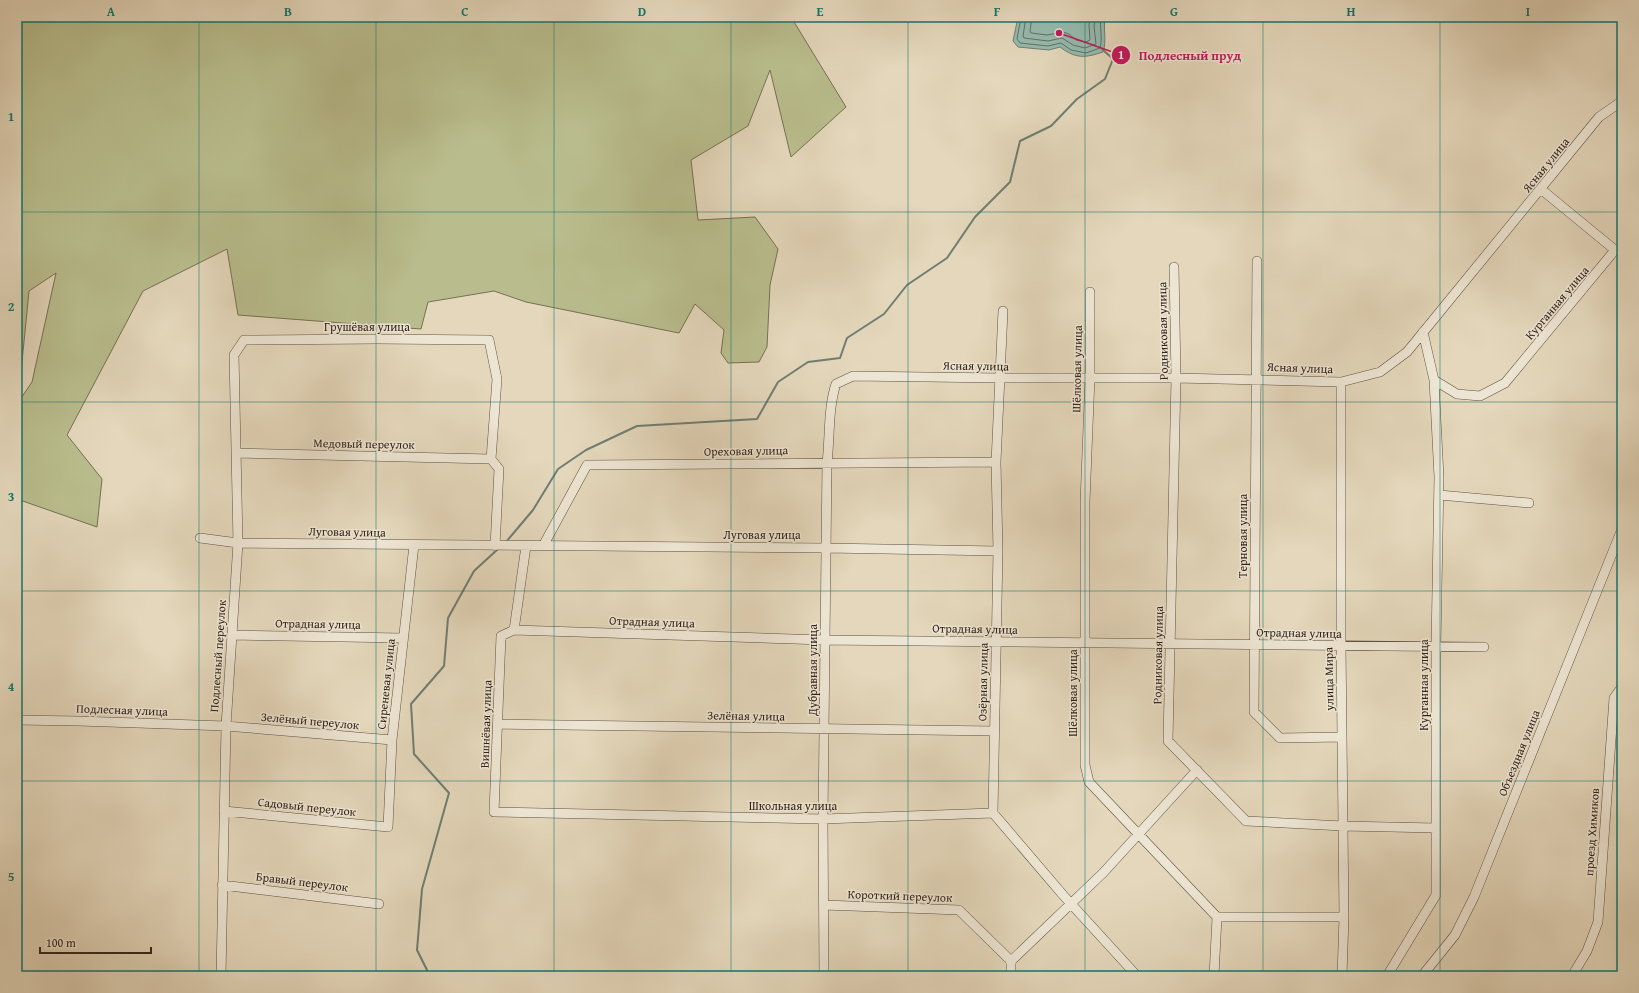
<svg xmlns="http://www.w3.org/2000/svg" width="1639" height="993" viewBox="0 0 1639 993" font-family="'Gentium Book Plus',serif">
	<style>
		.green { fill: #b9bd8d; stroke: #767054 }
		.water { fill: #95baae; stroke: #6e7e73 }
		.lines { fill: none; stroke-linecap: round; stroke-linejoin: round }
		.shore { stroke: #646f64; stroke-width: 1 }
		.stream { stroke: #6e7e73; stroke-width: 2 }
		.minor-casing { stroke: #5f5142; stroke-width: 10 }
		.minor { stroke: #ede5d3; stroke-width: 9 }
		.grid { fill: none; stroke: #0f766e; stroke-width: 1; stroke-opacity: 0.55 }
		.labels { text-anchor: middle; stroke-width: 3; stroke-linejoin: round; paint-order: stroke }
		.street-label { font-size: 12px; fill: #33241a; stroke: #ede5d3 }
		.leader { fill: none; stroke: #c2185b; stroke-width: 1.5 }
		.callout-dot { fill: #c2185b; stroke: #ede5d3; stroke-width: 1.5 }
		.mark-label { font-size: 12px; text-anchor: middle; font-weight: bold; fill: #fff }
		.callout-label { font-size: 13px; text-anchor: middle; font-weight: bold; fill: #c2185b; stroke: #ede5d3; stroke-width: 3; stroke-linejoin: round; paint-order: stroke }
		.neatline { fill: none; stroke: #0f766e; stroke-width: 1.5 }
		.grid-label { font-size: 13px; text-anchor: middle; font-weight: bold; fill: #0f766e }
	</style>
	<rect width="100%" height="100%" fill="#e4d7bb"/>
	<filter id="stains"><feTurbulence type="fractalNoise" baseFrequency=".005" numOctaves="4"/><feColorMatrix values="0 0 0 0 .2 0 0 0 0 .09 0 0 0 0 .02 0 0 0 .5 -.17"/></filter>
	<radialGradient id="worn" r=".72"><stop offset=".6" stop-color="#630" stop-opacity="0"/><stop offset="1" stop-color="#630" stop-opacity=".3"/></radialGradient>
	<!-- green -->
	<path class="green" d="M 17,17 L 791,17 L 846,107 L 791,157 L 770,70 L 748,126 L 691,160 L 698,220 L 755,217 L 778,249 L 770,285 L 767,347 L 759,362 L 728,363 L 721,353 L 724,330 L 695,304 L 679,333 L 526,302 L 494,291 L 428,302 L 421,329 L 238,315 L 227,249 L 143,291 L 67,435 L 102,479 L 97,527 L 17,499 L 17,404 L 32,382 L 56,273 L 29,291 L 21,372 L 17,375 Z"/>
	<!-- water -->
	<path class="water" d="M 1018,17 L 1105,17 C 1103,29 1107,41 1103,52 C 1085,58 1076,59 1060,47 L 1049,50 L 1018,47 L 1013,41 Z"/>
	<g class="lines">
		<!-- shore -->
		<path class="shore" d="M 1021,17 L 1017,39 L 1020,43 L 1048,46 L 1061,43 L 1071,50 L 1086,53 L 1100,48 C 1103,38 1099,27 1101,17
			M 1026,17 L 1023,36 L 1024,38 L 1048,41 L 1062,38 L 1073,45 L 1085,48 L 1096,44 L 1094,26 L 1096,17
			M 1032,17 L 1030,31 L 1031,33 L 1047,35 L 1063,32 L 1069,34 L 1076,40 L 1086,42 L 1090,40 L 1089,25 L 1090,17"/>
		<!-- stream -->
		<path class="stream" d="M 506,542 L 533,510 L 558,469 L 586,450 L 637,426 L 757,419 L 778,382 L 808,362 L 840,358 L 847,338 L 884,314 L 907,285 L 947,258 L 975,217 L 1010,182 L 1020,141 L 1051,126 L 1077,99 L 1105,79 L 1113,59 L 1102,49
			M 430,976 L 417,950 L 422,889 L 449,793 L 414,754 L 411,704 L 444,666 L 448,618 L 474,571 L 498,549"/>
		<!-- minor casing -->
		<g class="minor-casing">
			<path id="minor" d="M 1257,261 L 1254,712 L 1280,738 L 1342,737
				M 1174,267 L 1176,378 L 1168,741 L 1246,821 L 1343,826 L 1436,828
				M 1090,292 L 1090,377 L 1085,502 L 1085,765 L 1089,782 L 1217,917 L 1344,917
				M 1003,311 L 996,462 L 998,551 L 993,813 L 1063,895 L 1137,976
				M 1434,380 L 1457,394 L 1480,396 L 1505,383 L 1615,250 L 1542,190
				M 1341,382 L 1341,645 L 1344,917 L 1342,976
				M 237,453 L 491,459
				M 1439,495 L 1529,503
				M 200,538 L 238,543 L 826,548 L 998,551
				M 526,546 L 514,630 L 501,636 L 494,812 L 823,819 L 993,813
				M 543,546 L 587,465 L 996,462
				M 514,630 L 824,640 L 1484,647
				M 232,635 L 403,638
				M 17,720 L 78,721 L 226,726 L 392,740
				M 498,724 L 994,731
				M 224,811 L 388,827 L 392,740 L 414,545
				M 222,885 L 379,904
				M 824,905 L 959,910 L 1011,961 L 1011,976
				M 1011,961 L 1103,873 L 1197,770
				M 221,976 L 226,726 L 238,543 L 234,355 L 244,340 L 377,339 L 489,340 L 497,379 L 491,459 L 499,469 L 495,546
				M 824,976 L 823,819 L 827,463 C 830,438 828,407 836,384 L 853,376 L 1000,378 L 1176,378 L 1341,382 L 1380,372 L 1407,352 L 1599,117 L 1622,101
				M 1214,976 L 1217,917
				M 1387,976 L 1436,895 L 1436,646 L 1439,477 L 1434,380 L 1423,332
				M 1422,976 L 1455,935 L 1474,897 L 1622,529
				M 1572,976 L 1587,951 L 1598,922 L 1614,698 L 1622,687"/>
		</g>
		<!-- minor -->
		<use href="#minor" class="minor"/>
	</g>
	<!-- grid -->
	<path class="grid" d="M 199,17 L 199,976M 376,17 L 376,976M 554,17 L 554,976M 731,17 L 731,976M 908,17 L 908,976M 1085,17 L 1085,976M 1263,17 L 1263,976M 1440,17 L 1440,976M 17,212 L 1622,212M 17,402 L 1622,402M 17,591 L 1622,591M 17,781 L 1622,781"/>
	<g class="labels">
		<!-- street labels -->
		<g class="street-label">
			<text transform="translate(1546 165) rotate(-51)" y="4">Ясная улица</text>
			<text transform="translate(1557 303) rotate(-50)" y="4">Курганная улица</text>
			<text x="367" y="331">Грушёвая улица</text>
			<text transform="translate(1163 331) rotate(-91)" y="4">Родниковая улица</text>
			<text transform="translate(976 366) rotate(1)" y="4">Ясная улица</text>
			<text transform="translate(1300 368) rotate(2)" y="4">Ясная улица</text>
			<text transform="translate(1077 369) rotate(-89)" y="4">Шёлковая улица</text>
			<text transform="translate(364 444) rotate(1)" y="4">Медовый переулок</text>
			<text transform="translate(746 451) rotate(-1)" y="4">Ореховая улица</text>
			<text transform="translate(347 532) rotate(1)" y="4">Луговая улица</text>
			<text x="762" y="539">Луговая улица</text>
			<text transform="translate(1243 536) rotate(-90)" y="4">Терновая улица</text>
			<text transform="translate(652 622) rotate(2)" y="4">Отрадная улица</text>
			<text transform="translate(318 624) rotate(1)" y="4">Отрадная улица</text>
			<text transform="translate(975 629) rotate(1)" y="4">Отрадная улица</text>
			<text transform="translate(1299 633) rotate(1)" y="4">Отрадная улица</text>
			<text transform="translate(1158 655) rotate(-89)" y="4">Родниковая улица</text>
			<text transform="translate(218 656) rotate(-86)" y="4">Подлесный переулок</text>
			<text transform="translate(813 670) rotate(-90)" y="4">Дубравная улица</text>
			<text transform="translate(1329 679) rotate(-91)" y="4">улица Мира</text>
			<text transform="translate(983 682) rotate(-89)" y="4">Озёрная улица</text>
			<text transform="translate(386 684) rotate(-84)" y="4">Сиреневая улица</text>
			<text transform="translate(1424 685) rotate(-90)" y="4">Курганная улица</text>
			<text transform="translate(1073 693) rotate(-90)" y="4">Шёлковая улица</text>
			<text transform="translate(122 710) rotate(2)" y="4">Подлесная улица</text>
			<text transform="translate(746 716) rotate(1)" y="4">Зелёная улица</text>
			<text transform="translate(310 721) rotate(5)" y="4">Зелёный переулок</text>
			<text transform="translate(486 724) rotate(-88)" y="4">Вишнёвая улица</text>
			<text transform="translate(1519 753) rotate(-68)" y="4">Объездная улица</text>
			<text x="793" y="810">Школьная улица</text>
			<text transform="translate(307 807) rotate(6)" y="4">Садовый переулок</text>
			<text transform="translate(1592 832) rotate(-86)" y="4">проезд Химиков</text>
			<text transform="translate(302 882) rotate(7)" y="4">Бравый переулок</text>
			<text transform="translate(900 896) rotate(2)" y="4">Короткий переулок</text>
		</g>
	</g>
	<!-- callouts -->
	<path class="leader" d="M1059 33L1121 55"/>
	<g class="callout-dot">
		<circle cx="1059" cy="33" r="4"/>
		<circle cx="1121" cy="55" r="10"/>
	</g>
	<g class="mark-label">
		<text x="1121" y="59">1</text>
	</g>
	<g class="callout-label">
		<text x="1190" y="60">Подлесный пруд</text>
	</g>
	<!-- margin -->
	<rect width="1639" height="993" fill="none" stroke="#e4d7bb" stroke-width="44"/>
	<!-- scale -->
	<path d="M40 947v6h111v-6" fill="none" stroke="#33241a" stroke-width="2"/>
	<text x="46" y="947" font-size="12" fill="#33241a" stroke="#ede5d3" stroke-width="3" paint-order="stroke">100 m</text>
	<rect x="22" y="22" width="1595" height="949" class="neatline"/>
	<g class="grid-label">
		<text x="111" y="16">A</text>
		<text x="288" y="16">B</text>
		<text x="465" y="16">C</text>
		<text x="642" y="16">D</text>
		<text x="820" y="16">E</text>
		<text x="997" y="16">F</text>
		<text x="1174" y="16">G</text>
		<text x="1351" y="16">H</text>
		<text x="1528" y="16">I</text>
		<text x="11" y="121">1</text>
		<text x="11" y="311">2</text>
		<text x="11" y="501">3</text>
		<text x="11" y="691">4</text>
		<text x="11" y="881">5</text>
	</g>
	<rect width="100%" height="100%" filter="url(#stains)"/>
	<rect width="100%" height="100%" fill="url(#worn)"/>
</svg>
